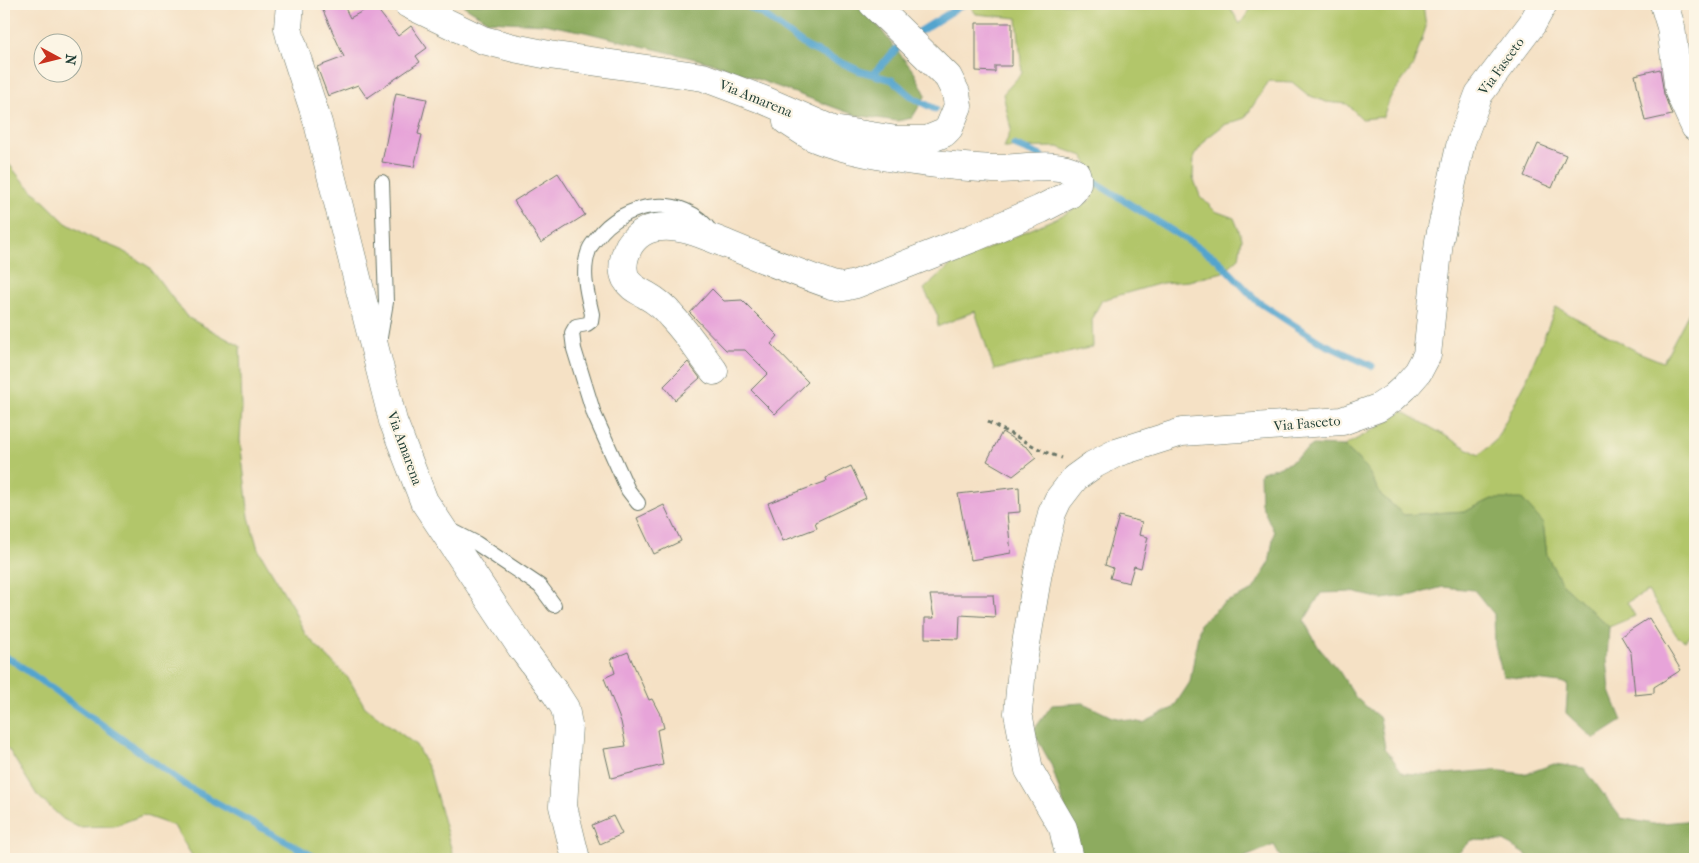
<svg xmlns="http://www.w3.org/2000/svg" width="1699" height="863" viewBox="0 0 1699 863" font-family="'IM FELL French Canon',serif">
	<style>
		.green { fill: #b2c66a; stroke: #68824f }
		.forest { fill: #8dab5e; stroke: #567449 }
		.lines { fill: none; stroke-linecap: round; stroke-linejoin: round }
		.stream { stroke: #53a4ce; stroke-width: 7 }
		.building { fill: #e7a4d9 }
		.service-casing { stroke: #6a7667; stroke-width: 16 }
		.minor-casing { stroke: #6a7667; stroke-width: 29 }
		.tertiary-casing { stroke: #6a7667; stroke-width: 29 }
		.path { stroke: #6a7667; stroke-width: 3; stroke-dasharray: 4 4; stroke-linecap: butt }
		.service { stroke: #fff; stroke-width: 14 }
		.minor { stroke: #fff; stroke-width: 28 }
		.tertiary { stroke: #fff; stroke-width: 28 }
		.labels { text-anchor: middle; stroke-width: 4.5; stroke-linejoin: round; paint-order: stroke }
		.street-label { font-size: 14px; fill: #1f3d34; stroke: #fcf5e5 }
	</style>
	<rect width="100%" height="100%" fill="#fcf5e5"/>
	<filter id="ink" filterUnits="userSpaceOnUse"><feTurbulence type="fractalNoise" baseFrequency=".02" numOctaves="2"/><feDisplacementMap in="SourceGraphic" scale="10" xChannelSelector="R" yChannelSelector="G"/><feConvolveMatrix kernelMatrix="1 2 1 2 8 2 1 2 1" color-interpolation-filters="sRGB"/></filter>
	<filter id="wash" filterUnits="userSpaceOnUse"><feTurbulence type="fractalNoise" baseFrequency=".0096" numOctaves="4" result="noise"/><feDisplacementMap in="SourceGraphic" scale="20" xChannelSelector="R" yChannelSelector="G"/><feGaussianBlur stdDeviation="1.12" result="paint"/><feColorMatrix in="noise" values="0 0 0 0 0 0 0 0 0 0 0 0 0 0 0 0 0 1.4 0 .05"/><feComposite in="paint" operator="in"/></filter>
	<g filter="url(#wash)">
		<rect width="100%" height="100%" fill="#f5e1c5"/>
		<!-- green -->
		<path class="green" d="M 969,4 L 1228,4 L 1240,24 L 1254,4 L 1423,4 L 1426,27 L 1413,66 L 1390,98 L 1383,117 L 1362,119 L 1347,104 L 1326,102 L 1308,95 L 1292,82 L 1269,81 L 1245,118 L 1224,125 L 1207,138 L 1194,156 L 1193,177 L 1200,196 L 1215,211 L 1234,218 L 1242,238 L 1239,258 L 1223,272 L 1189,281 L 1162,283 L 1102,300 L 1092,318 L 1093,347 L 994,370 L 975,311 L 937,327 L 938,316 L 924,289 L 951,265 L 1065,214 L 1092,199 L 1096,177 L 1083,156 L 1058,147 L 1004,148 L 1011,129 L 1003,94 L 1022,73 L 1017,18 L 976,14 Z
			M 4,158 L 21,179 L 66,223 L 92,238 L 121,250 L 149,267 L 187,317 L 240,346 L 242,408 L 240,440 L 249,517 L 258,549 L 292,606 L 305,634 L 349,679 L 365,707 L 416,745 L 430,772 L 454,859 L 194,859 L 174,826 L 143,815 L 114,826 L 78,827 L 63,819 L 37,795 L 9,750 L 4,745 Z
			M 1695,301 L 1695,632 L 1685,641 L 1677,636 L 1648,591 L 1627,602 L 1635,616 L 1609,627 L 1562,584 L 1547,556 L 1543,523 L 1492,499 L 1466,511 L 1404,515 L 1381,495 L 1366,467 L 1344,446 L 1389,421 L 1402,411 L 1479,455 L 1496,440 L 1525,383 L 1556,307 L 1638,352 L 1663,362 Z"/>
		<!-- forest -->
		<path class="forest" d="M 461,4 L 861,4 L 914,72 L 926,95 L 912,118 L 897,121 L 855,115 L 716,64 L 585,32 L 544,24 L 488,21 Z
			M 1313,445 L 1344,446 L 1366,467 L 1381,495 L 1404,515 L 1466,511 L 1492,499 L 1522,499 L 1543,523 L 1547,556 L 1562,584 L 1609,627 L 1607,659 L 1610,691 L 1622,721 L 1594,739 L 1566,713 L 1568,684 L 1503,676 L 1495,646 L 1494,614 L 1474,590 L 1443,587 L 1413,595 L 1382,599 L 1352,592 L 1321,593 L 1304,621 L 1319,648 L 1339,671 L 1356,698 L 1380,718 L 1385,748 L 1403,773 L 1432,775 L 1494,770 L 1525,774 L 1554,764 L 1584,768 L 1621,818 L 1653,824 L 1695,820 L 1695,859 L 1532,859 L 1504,841 L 1472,840 L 1452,859 L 1282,859 L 1274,845 L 1240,859 L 1081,859 L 1051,764 L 1033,731 L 1052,705 L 1083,703 L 1112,717 L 1143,723 L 1173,708 L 1190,682 L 1200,623 L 1224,603 L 1252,591 L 1269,564 L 1274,532 L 1261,504 L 1260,473 L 1289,463 Z"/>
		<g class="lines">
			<!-- stream -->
			<path class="stream" d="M 744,4 L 763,15 L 807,47 L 860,71 L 892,80 L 915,99 L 935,109
				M 914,35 L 964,4
				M 873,74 L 903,42
				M 1014,145 L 1041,156
				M 1085,176 L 1217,259 L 1257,301 L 1320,342 L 1372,366
				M 4,656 L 15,662 L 190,788 L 318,859"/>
		</g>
		<g id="blocks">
			<!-- building -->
			<path class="building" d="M 320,4 L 343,4 L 350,18 L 374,5 L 398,36 L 411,26 L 427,48 L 416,56 L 420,62 L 367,98 L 358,85 L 328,96 L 317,67 L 344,57 Z
				M 976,23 L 1012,23 L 1012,66 L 995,66 L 995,72 L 976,71 Z
				M 1660,69 L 1664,94 L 1672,115 L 1645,121 L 1635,75 Z
				M 396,93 L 427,99 L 418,134 L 422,135 L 414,167 L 382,162 Z
				M 1538,144 L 1566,155 L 1552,188 L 1524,176 Z
				M 558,173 L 585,215 L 541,243 L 514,201 Z
				M 712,289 L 724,301 L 742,300 L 778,336 L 771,344 L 808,382 L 775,414 L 751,390 L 768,373 L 745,350 L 726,350 L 690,313 Z
				M 688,362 L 700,378 L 675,400 L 664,386 Z
				M 1002,432 L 1028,448 L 1036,458 L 1013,476 L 987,461 Z
				M 851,466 L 866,498 L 815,522 L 817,528 L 783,541 L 768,503 L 827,481 L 826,478 Z
				M 1019,487 L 1020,512 L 1007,513 L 1011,553 L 971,560 L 958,494 Z
				M 664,505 L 681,541 L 654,554 L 637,518 Z
				M 1119,516 L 1142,522 L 1139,535 L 1148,537 L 1141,568 L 1134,566 L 1129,583 L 1110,578 L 1113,568 L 1105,565 Z
				M 930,595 L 993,595 L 995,617 L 960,615 L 959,639 L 925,638 L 925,618 L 934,618 Z
				M 1649,618 L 1681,670 L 1654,687 L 1654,693 L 1635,695 L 1631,653 L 1621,636 Z
				M 628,652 L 649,700 L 652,699 L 661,716 L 664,728 L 657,730 L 663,765 L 611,778 L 604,749 L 626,746 L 621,722 L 604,678 L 615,673 L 611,659 Z
				M 613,816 L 622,834 L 600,844 L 592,825 Z"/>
		</g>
	</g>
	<g filter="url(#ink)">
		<use href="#blocks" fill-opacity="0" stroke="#6a7667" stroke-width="1"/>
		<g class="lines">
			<!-- service casing -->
			<g class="service-casing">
				<path id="service" d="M 379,343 L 386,302 L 382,182
					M 638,503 L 628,490 L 594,414 L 574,349 L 572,333 L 576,326 L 587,324 L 591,321 L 592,314 C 587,293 581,272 589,250 C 590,246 594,242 597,238 C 623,202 684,191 711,232
					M 449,529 L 476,543 L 540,586 L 554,605"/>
			</g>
			<!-- minor casing -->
			<g class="minor-casing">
				<path id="minor" d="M 714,371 C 700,353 688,334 672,317 C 666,309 655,300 646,295 C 638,290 631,288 626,279 C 621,268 624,256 629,246 C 639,230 653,226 671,227 C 690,228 711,238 729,245 C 763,259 797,273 832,285 L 843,287 L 856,284 L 973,238 L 1041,209 L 1070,194 C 1077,188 1079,182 1076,173 C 1056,160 1017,170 993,169 C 947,166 899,161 853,150 C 840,146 826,143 813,137 C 804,133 796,126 787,121 L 786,111
					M 1070,859 L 1063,828 L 1029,770 L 1018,713 L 1022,668 L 1038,572 L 1052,513 L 1058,500 L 1075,478 L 1093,465 L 1116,453 L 1182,432 L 1342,421 L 1378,408 L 1393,398 L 1405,387 L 1418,372 L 1427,355 L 1439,241 L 1461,142 L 1479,94 L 1532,24 L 1543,4"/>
			</g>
			<!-- tertiary casing -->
			<g class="tertiary-casing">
				<path id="tertiary" d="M 290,4 L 288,28 L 291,40 L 318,123 L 393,421 L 424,501 L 521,647 L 556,694 L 565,708 L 568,725 L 563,806 L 576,859
					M 408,4 L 483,40 L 514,48 L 549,55 L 703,77 L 764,100 L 833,130 L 897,140 L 927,140 L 944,133 L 949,128 L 958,106 L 956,93 L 948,77 L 873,4
					M 1664,4 L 1671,27 L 1679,92 L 1695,127"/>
			</g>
			<!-- path -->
			<path class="path" d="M 988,422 L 1045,452 L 1061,458"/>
			<!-- service -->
			<use href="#service" class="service"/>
			<!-- minor -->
			<use href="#minor" class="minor"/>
			<!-- tertiary -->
			<use href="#tertiary" class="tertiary"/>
		</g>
	</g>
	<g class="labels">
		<!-- street labels -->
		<g class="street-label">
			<text transform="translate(1501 66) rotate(-54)" y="5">Via Fasceto</text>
			<text transform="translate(756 98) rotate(22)" y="5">Via Amarena</text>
			<text transform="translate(1307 423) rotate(-5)" y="5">Via Fasceto</text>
			<text transform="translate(405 448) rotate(70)" y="5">Via Amarena</text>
		</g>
	</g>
	<!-- margin -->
	<rect width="1699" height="863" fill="none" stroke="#fcf5e5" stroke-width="20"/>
	<!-- north arrow -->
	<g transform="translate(58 58) rotate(97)"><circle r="24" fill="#fcf5e5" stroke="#a4ab9e"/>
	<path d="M0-4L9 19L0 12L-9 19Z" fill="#c8321e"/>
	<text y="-8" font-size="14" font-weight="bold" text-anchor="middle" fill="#1f3d34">N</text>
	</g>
</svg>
